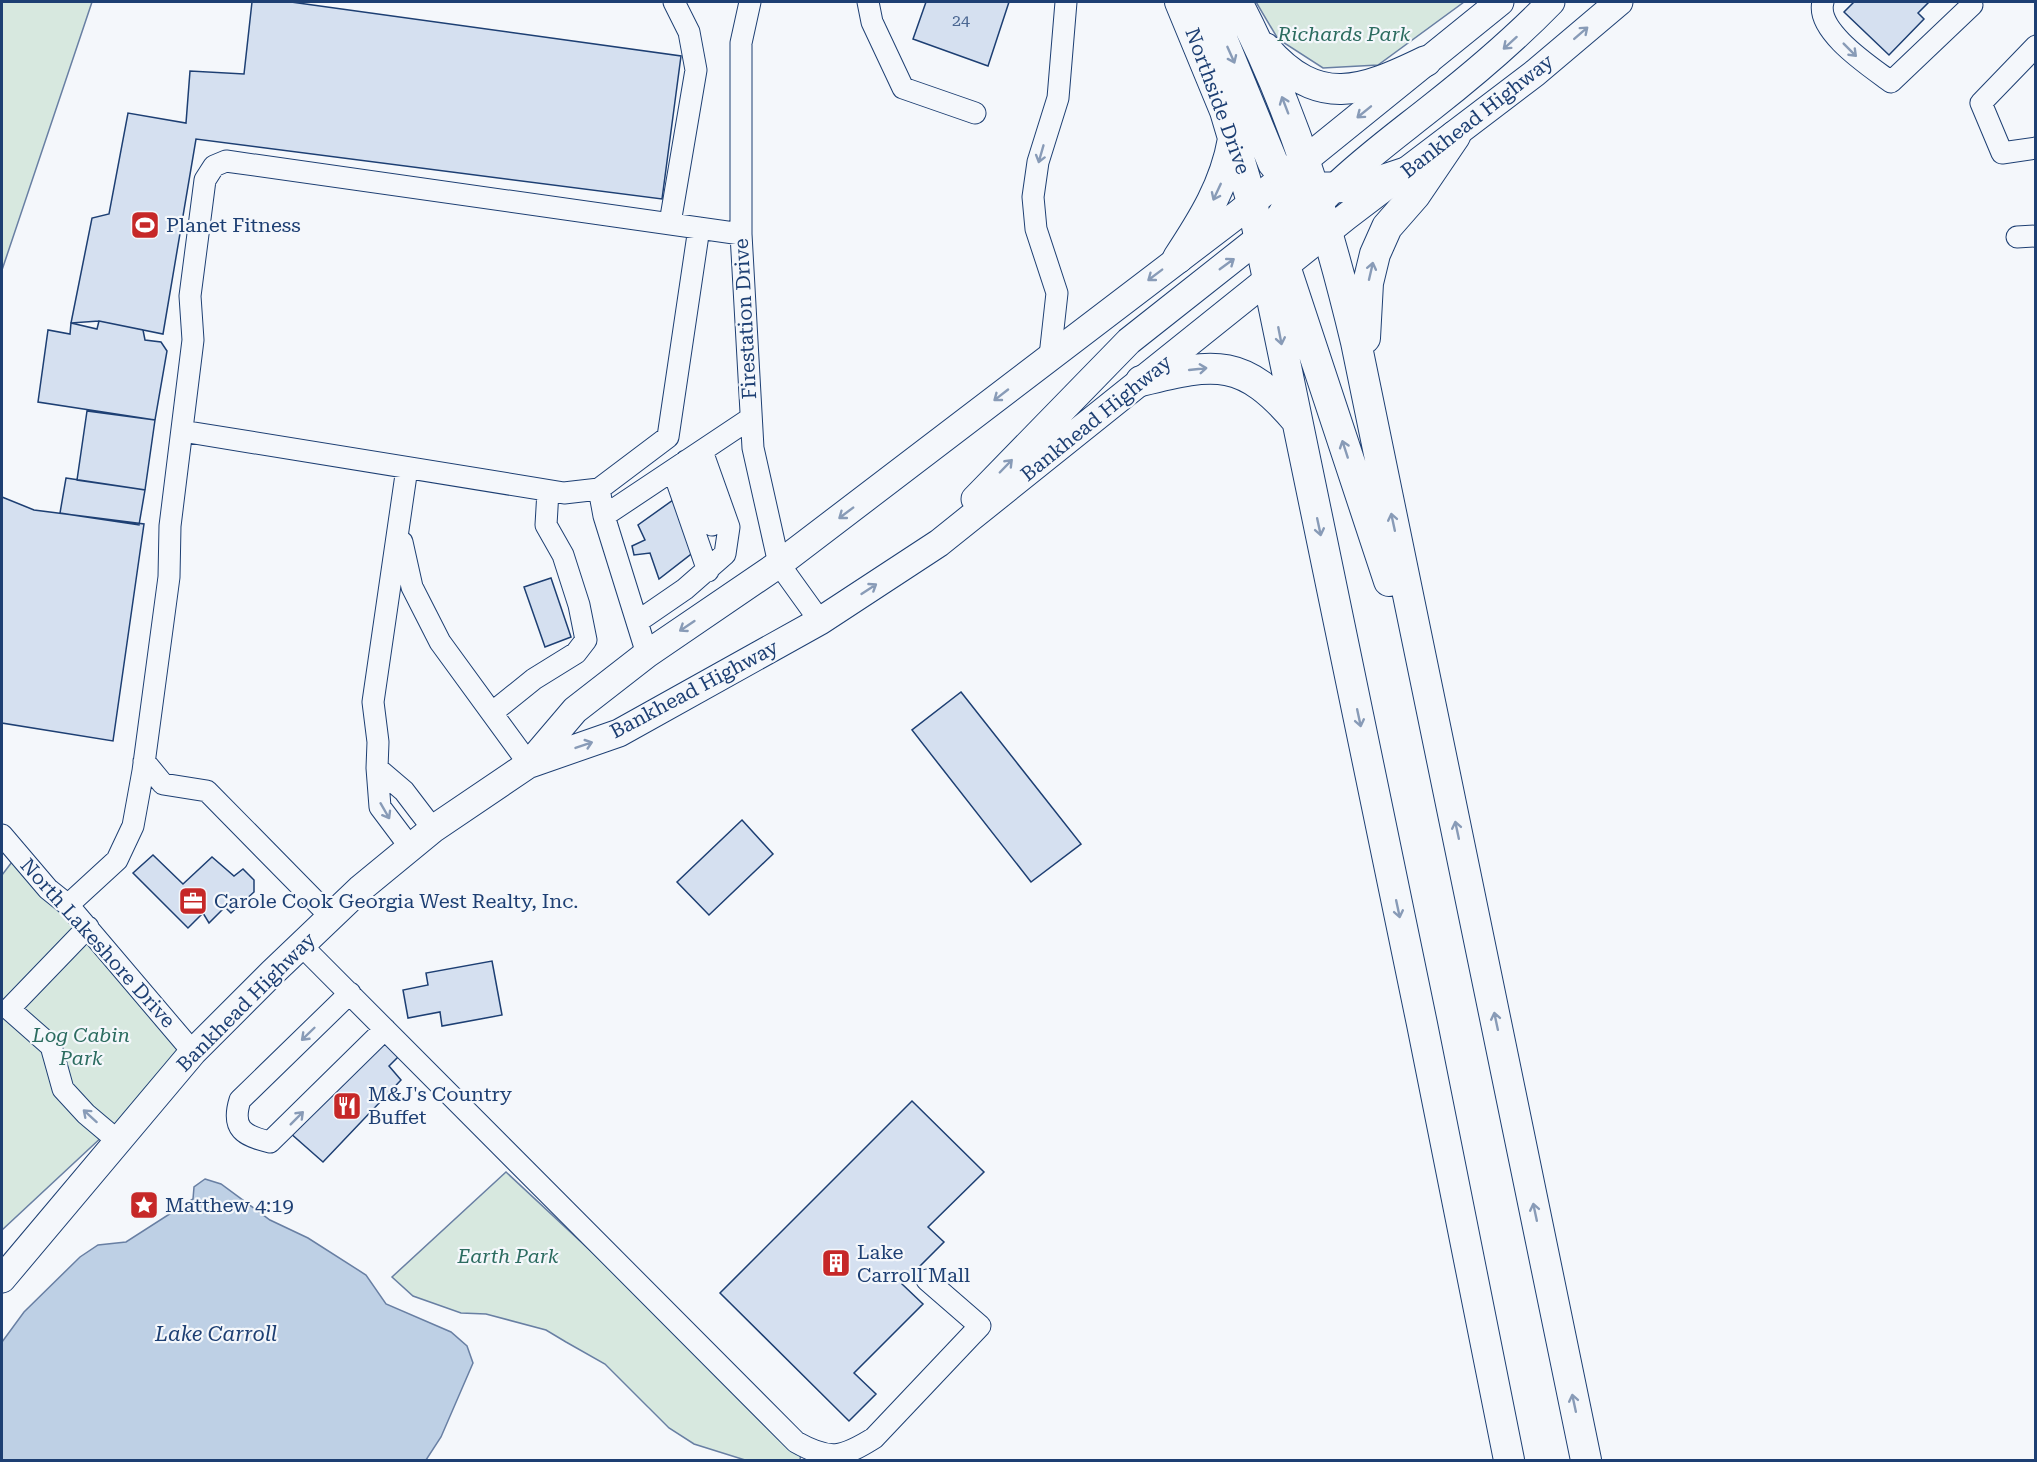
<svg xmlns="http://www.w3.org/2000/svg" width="2037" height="1462" viewBox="0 0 2037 1462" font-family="'Roboto Serif',serif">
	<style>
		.green { fill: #d7e8df; stroke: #687fa3; stroke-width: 1.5 }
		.water { fill: #bed0e5; stroke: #687fa3; stroke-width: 1.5 }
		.building { fill: #d5e0f0; stroke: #1d3f73; stroke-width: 1.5 }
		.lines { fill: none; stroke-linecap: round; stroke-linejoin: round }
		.minor-casing { stroke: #1d3f73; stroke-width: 23 }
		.major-casing { stroke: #1d3f73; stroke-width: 29 }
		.highway-casing { stroke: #1d3f73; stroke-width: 32 }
		.minor { stroke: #f4f7fb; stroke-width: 21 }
		.major { stroke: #f4f7fb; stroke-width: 27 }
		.highway { stroke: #f4f7fb; stroke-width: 30 }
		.oneway { stroke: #889bb7 }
		.labels { text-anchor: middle; stroke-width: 4.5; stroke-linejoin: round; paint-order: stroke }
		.number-label { font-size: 16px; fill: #4b6792 }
		.park-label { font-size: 20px; font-style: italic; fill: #2c6c60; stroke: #f4f7fb }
		.street-label { font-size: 20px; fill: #1d3f73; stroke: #f4f7fb }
		.poi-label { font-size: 20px; fill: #1d3f73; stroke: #f4f7fb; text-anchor: start }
		.water-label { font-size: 21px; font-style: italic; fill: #1d3f73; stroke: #f4f7fb }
	</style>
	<rect width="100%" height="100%" fill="#f4f7fb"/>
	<!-- green -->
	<path class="green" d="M 2,2 L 92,2 L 2,270 Z
		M 1256,2 L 1464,2 L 1378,65 L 1323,68 L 1278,39 Z
		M 18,854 L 193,1052 L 2,1230 L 2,875 Z
		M 506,1172 L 796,1442 L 801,1452 L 800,1460 L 745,1460 L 694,1444 L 669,1428 L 605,1364 L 566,1342 L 546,1330 L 486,1314 L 461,1313 L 413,1296 L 392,1277 Z"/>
	<!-- water -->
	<path class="water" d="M 205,1179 L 221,1184 L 270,1220 L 308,1238 L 366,1275 L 386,1304 L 451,1332 L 467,1346 L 473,1363 L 441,1437 L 426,1460 L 2,1460 L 2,1342 L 24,1312 L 80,1257 L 98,1245 L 126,1242 L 193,1199 L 194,1187 Z"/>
	<!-- building -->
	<path class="building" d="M 252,2 L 291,2 L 681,56 L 662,199 L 196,139 L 163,334 L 99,321 L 71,323 L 92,218 L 109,214 L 128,113 L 186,123 L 190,71 L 244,74 Z
		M 926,2 L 1009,2 L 988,66 L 913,39 Z
		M 1854,2 L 1929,2 L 1918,13 L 1924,19 L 1889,55 L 1844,12 Z
		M 99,321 L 143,330 L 145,340 L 161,342 L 167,351 L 155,420 L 38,402 L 48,330 L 70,334 L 71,323 L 97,329 Z
		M 87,411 L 155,420 L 145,490 L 77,480 Z
		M 66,478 L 145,490 L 139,525 L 60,513 Z
		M 701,480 L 695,551 L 659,579 L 650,553 L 634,555 L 632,546 L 645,540 L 638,525 Z
		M 2,497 L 34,510 L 144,524 L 113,741 L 2,723 Z
		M 551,578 L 571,637 L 545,647 L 524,587 Z
		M 961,692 L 1081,844 L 1031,882 L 912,730 Z
		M 742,820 L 773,854 L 709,915 L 677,882 Z
		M 153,855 L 183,884 L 212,857 L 234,876 L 243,869 L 254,880 L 254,892 L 231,913 L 225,907 L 209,923 L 203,913 L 188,928 L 133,873 Z
		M 492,961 L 502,1015 L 442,1026 L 440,1012 L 408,1018 L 403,990 L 428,985 L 426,973 Z
		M 384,1042 L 400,1055 L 389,1066 L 401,1080 L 323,1162 L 289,1132 Z
		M 912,1101 L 984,1172 L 928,1227 L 944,1242 L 902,1284 L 923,1304 L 854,1373 L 876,1394 L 849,1421 L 720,1293 Z"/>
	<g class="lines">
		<!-- minor casing -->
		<g class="minor-casing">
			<path id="minor" d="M 750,2 L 741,43 L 741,234 L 753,448 L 779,564 L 820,621
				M 868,2 L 872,22 L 903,88 L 975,113
				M 1823,2 C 1815,31 1871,67 1891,82 L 1972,5 L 1969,2
				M 2036,46 L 1981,103 L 2002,153 L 2036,148
				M 670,223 L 696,70 L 689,32 L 674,2
				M 2017,237 L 2036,236
				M 1050,356 L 1057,293 L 1036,229 L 1033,197 L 1038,162 L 1058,98 L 1066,2
				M 182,431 L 564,493 L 599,489 L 604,516 L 751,418
				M 686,461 L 712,525
				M 407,468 L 373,702 L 378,742 L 377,768 L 380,807 L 410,847
				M 673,470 L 708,571
				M 599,489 L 668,437 L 699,228
				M 604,516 L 647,654
				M 402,542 L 412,587 L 440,642 L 529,764
				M 637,622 L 685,589 L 725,554 L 729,527 L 702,451
				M 493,712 L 534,679 L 576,653 L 586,640 L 579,605 L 563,555 L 546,525 L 548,491
				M 144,761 L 163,784 L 207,791 L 331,917
				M 377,768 L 404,791 L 433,829
				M 2,835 L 48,889 L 68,905 L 193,1052
				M 68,905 L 117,860 L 133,826 L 143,771 L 169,577 L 170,526 L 193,340 L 190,296 L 205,180 L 214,166 L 226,161 L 741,234
				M 88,927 L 9,1009 L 51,1046 L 63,1089 L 86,1114 L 118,1141
				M 301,945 L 796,1442 C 830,1461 842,1458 874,1438 L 980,1326 L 927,1280
				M 350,993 L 240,1100 C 231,1129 244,1136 270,1142 L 385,1029"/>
		</g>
		<!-- major casing -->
		<g class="major-casing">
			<path id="major" d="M 1273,269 C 1307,199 1373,154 1432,107 C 1474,74 1514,40 1551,2
				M 975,499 L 1129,341 L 1272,228 L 1295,194 L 1304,162
				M 530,764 L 619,733 L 820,621 L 939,543 L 1347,216 L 1535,73 L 1619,2
				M 2,1279 L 193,1052 L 272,973 L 360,889 L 433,829 L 529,764 L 575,710 L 647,654 L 779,564 L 1238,214 L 1500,2"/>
		</g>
		<!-- highway casing -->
		<g class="highway-casing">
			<path id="highway" d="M 1180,2 L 1225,111 L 1252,202 L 1422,1024 L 1509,1460
				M 1207,2 L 1273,163 C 1301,201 1366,187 1404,173
				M 1237,2 C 1293,109 1328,225 1356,342 L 1586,1460
				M 1265,48 C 1318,109 1362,92 1426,61
				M 1277,242 L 1389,581
				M 1178,258 C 1203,220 1225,185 1233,139
				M 1365,338 L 1368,283 L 1375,254 L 1387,227 L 1415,195 L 1455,136
				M 1141,381 C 1216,362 1244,358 1297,421"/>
		</g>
		<!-- minor -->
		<use href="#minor" class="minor"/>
		<!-- major -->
		<use href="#major" class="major"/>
		<!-- highway -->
		<use href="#highway" class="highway"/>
	</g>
	<!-- one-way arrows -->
	<defs><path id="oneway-shaft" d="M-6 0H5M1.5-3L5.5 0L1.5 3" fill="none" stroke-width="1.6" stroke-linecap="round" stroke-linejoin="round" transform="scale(1.5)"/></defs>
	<g class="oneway">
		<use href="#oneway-shaft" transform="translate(1581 33) rotate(-41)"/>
		<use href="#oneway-shaft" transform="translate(1510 43) rotate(138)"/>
		<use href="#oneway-shaft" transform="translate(1850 50) rotate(45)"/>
		<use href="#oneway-shaft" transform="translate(1231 55) rotate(66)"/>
		<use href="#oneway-shaft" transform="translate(1285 105) rotate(-111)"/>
		<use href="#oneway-shaft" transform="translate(1364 112) rotate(141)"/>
		<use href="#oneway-shaft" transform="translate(1041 154) rotate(106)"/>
		<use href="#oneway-shaft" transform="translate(1217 192) rotate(115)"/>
		<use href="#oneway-shaft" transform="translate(1227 264) rotate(-36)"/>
		<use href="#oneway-shaft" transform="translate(1371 271) rotate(-77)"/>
		<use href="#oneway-shaft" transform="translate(1155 275) rotate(143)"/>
		<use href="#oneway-shaft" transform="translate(1280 336) rotate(79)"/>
		<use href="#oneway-shaft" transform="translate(1198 369) rotate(-6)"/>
		<use href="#oneway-shaft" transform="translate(1001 395) rotate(142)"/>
		<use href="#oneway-shaft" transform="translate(1345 449) rotate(-108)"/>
		<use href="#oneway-shaft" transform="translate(1006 466) rotate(-46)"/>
		<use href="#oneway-shaft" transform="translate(846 513) rotate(143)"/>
		<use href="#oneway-shaft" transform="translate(1393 522) rotate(-102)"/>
		<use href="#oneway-shaft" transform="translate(1319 527) rotate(78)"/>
		<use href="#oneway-shaft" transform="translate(869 589) rotate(-33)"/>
		<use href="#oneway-shaft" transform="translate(687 626) rotate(146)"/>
		<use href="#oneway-shaft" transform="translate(1359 718) rotate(78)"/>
		<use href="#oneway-shaft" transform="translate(584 745) rotate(-19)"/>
		<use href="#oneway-shaft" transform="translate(385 811) rotate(60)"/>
		<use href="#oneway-shaft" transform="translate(1457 830) rotate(-102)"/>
		<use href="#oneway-shaft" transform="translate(1398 909) rotate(78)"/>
		<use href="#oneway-shaft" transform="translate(1496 1021) rotate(-102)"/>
		<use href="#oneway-shaft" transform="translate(308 1034) rotate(136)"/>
		<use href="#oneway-shaft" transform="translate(90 1116) rotate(-138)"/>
		<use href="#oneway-shaft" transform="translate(297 1118) rotate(-45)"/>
		<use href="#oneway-shaft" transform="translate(1535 1212) rotate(-102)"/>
		<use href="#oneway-shaft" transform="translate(1574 1403) rotate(-102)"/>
	</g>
	<!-- icons -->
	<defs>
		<g id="stadium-square" transform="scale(1.5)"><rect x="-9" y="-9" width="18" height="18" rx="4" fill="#c62828" stroke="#f4f7fb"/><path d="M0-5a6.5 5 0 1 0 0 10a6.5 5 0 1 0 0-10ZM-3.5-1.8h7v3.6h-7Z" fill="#fff"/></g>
		<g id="office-square" transform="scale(1.5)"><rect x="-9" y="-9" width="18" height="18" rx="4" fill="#c62828" stroke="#f4f7fb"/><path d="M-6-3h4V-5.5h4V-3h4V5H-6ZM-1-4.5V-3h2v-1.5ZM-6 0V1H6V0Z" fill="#fff"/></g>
		<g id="restaurant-square" transform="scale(1.5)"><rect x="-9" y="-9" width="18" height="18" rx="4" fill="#c62828" stroke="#f4f7fb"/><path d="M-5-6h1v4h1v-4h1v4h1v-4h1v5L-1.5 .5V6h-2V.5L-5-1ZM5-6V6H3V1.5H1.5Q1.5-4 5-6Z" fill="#fff"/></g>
		<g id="sight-square" transform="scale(1.5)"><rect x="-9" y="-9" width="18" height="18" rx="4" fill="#c62828" stroke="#f4f7fb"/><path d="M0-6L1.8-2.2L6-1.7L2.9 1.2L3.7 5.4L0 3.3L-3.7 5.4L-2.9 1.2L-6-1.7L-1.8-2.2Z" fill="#fff"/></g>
		<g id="building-square" transform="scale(1.5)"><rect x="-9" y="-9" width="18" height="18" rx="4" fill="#c62828" stroke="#f4f7fb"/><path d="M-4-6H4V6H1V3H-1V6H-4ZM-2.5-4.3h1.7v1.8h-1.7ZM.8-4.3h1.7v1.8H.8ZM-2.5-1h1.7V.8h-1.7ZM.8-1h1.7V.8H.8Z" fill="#fff"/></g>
	</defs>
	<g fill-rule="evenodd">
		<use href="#stadium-square" x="145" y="225"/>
		<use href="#office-square" x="193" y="901"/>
		<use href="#restaurant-square" x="347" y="1106"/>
		<use href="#sight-square" x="144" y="1205"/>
		<use href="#building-square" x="836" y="1263"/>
	</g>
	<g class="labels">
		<!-- number labels -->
		<g class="number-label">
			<text x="961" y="26">24</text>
		</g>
		<!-- park labels -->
		<g class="park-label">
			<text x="1344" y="41">Richards Park</text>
			<text x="81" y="1042">Log Cabin<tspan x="81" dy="23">Park</tspan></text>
			<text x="508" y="1263">Earth Park</text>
		</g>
		<!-- street labels -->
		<g class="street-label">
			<text transform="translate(1218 101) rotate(70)" y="7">Northside Drive</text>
			<text transform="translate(1477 116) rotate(-38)" y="7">Bankhead Highway</text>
			<text transform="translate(745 319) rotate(-93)" y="7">Firestation Drive</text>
			<text transform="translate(1096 418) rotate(-39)" y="7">Bankhead Highway</text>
			<text transform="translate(694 689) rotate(-28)" y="7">Bankhead Highway</text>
			<text transform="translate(98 943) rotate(48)" y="7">North Lakeshore Drive</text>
			<text transform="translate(246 1002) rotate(-45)" y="7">Bankhead Highway</text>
		</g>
		<!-- poi labels -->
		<g class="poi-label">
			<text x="166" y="232">Planet Fitness</text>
			<text x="214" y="908">Carole Cook Georgia West Realty, Inc.</text>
			<text x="368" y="1101">M&amp;J's Country<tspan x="368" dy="23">Buffet</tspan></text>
			<text x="165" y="1212">Matthew 4:19</text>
			<text x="857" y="1259">Lake<tspan x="857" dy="23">Carroll Mall</tspan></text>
		</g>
		<!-- water labels -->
		<g class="water-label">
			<text x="216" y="1341">Lake Carroll</text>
		</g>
	</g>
	<!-- border -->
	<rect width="2037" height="1462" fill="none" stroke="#1d3f73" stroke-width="6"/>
</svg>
